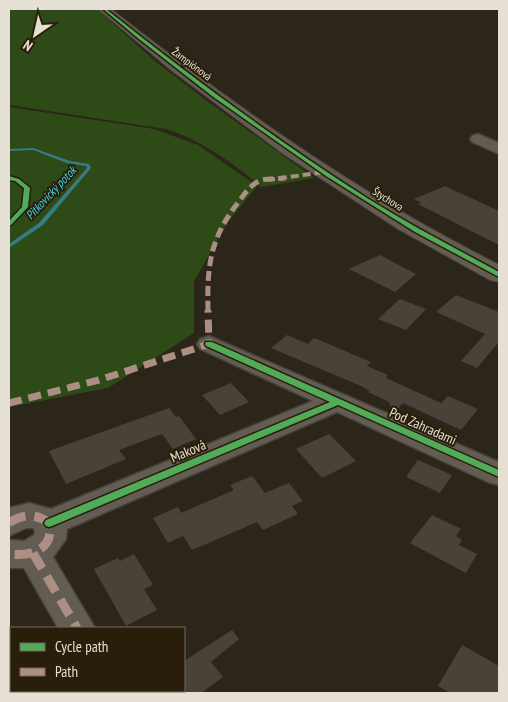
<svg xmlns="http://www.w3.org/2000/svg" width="508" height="702" viewBox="0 0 508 702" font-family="'PT Sans Narrow',sans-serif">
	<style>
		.green { fill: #2e4b17 }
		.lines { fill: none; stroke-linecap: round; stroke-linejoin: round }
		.stream { fill: #377c84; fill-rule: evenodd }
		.building { fill: #484239 }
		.minor-casing { stroke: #464137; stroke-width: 3 }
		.tertiary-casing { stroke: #464137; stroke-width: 2 }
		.minor { fill: #625c53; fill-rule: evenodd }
		.tertiary { fill: #625c53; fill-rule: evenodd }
		.quiet-far3 { stroke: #ac8f84; stroke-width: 4; stroke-dasharray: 8 4; stroke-linecap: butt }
		.quiet-far2 { stroke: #ac8f84; stroke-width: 5; stroke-dasharray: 10 5; stroke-linecap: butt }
		.quiet-far1 { stroke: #ac8f84; stroke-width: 7; stroke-dasharray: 13 7; stroke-linecap: butt }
		.quiet { stroke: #ac8f84; stroke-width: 9; stroke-dasharray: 18 9; stroke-linecap: butt }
		.cycleway-casing { stroke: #291e0a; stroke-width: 3 }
		.cycleway { fill: #51ab58; fill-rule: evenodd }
		.labels { text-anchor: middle; stroke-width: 4; stroke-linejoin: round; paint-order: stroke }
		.far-street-label { font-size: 11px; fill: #e6dfd3; stroke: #291e0a }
		.far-water-label { font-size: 12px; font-style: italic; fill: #3cd6e9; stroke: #291e0a }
		.street-label { font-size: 14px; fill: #e6dfd3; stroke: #291e0a }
	</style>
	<rect width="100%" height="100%" fill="#2c261a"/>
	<!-- green -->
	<path class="green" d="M 9,9 L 97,9 L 156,62 L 207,101 L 314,178 L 261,187 C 234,163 200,140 166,129 L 9,105 Z
		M 9,107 L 154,129 L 198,145 L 257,186 L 228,222 L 194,281 L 194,333 L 108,388 L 9,407 Z"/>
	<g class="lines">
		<!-- stream -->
		<path class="stream" d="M 33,148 L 70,161 L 89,164 L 91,168 L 43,225 L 9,248 L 9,244 L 39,223 L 87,168 L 86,166 L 67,163 L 33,150 L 9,151 L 9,149 Z"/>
	</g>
	<!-- building -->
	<path class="building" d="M 445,186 L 499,211 L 499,245 L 418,204 L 422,203 L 414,199 Z
		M 380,255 L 416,274 L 395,292 L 349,269 Z
		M 456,295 L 499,312 L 499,342 L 477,368 L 461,361 L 485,334 L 436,312 Z
		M 400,299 L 426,309 L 406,330 L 378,319 Z
		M 287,335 L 308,344 L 314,338 L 371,362 L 367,366 L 388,375 L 386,378 L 441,403 L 448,396 L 478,409 L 461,430 L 403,403 L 393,414 L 389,402 L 368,392 L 370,391 L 361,386 L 271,348 Z
		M 231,383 L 249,402 L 220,415 L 202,395 Z
		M 169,408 L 176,417 L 179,416 L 196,439 L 173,449 L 162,434 L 119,450 L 126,459 L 66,484 L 49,451 Z
		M 329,434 L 356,461 L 322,478 L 296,449 Z
		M 418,460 L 452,475 L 440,493 L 406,477 Z
		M 252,476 L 265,493 L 289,483 L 303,501 L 292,506 L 298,514 L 263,530 L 257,522 L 192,550 L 183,536 L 168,543 L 153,518 L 178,507 L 181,513 L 234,490 L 230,485 Z
		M 432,515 L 461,529 L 456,536 L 462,540 L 459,545 L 477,554 L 466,573 L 410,543 Z
		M 134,554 L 153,585 L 144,589 L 157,610 L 126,626 L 94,569 L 118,558 L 120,561 Z
		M 232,630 L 239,639 L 211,662 L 223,677 L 201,693 L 184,693 L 184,661 Z
		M 462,645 L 499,666 L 499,693 L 450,693 L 438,686 Z"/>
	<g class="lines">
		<!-- minor casing -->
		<g class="minor-casing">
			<path id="minor" d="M 478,134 L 499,143 L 499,154 L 472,142 L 470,139 L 472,136 Z
				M 209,336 L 499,462 L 499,485 L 488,482 L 337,412 L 67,529 L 66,539 L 53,557 L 95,628 L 58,628 L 24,568 L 9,568 L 9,540 L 24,541 L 34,535 L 35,531 L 33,528 L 26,528 L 9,536 L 9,508 L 29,503 L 51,509 L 313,401 L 200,349 L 197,344 L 200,339 Z
				M 94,691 L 133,691 L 133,693 L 95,693 Z"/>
		</g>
		<!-- tertiary casing -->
		<g class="tertiary-casing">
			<path id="tertiary" d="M 98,9 L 111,9 C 195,75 282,139 374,195 C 415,221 457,243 499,265 L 499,282 L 490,280 L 398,229 L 282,153 L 171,70 Z"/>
		</g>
		<!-- minor -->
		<use href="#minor" class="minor"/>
		<!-- tertiary -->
		<use href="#tertiary" class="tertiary"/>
		<!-- quiet-far3 -->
		<path class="quiet-far3" d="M 267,180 L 325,172"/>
		<!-- quiet-far2 -->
		<path class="quiet-far2" d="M 208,311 C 207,264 210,238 240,200 C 246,192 252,183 262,180 C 269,178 278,179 285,178"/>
		<!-- quiet-far1 -->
		<path class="quiet-far1" d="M 9,403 L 99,380 L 209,344 L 208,310"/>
		<!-- quiet -->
		<path class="quiet" d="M 9,523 C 22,514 36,513 49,523 C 55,549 31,557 9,554
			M 33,553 L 77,628
			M 113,691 L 114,693"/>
		<!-- cycleway casing -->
		<g class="cycleway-casing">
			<path id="cycleway" d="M 103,9 L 106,9 C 190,76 276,140 367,198 C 410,225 455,248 499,272 L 499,277 L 415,232 L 326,176 L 212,96 L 139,39 Z
				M 9,176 L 19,179 L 30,188 L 28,207 L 11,225 L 9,226 L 9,221 L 22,207 L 24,188 L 15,181 L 9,180 Z
				M 206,342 L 212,342 L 499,470 L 499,477 L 338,405 L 52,526 L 49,527 L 46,526 L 44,523 L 46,520 L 330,402 L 206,346 L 205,344 Z"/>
		</g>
		<!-- cycleway -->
		<use href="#cycleway" class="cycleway"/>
	</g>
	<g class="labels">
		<!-- far-street labels -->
		<g class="far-street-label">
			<text transform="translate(192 64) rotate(37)" y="4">Žampiónová</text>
			<text transform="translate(388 199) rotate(32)" y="4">Štychova</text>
		</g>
		<!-- far-water labels -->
		<g class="far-water-label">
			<text transform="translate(51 193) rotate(-47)" y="4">Pitkovický potok</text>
		</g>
		<!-- street labels -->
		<g class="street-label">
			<text transform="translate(423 426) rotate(24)" y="5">Pod Zahradami</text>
			<text transform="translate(188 451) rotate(-23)" y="5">Maková</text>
		</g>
	</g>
	<!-- border -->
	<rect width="508" height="702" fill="none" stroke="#e6dfd3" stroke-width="20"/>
	<!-- legend -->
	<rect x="10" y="627" width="175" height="65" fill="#291e0a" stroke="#756b5a"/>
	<rect x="20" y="643" width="25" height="8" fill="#51ab58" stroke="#756b5a"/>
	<text x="55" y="652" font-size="15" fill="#e6dfd3">Cycle path</text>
	<rect x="20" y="668" width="25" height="8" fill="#ac8f84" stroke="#756b5a"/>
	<text x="55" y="677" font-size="15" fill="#e6dfd3">Path</text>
	<!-- north arrow -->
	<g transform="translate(35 35) rotate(214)" stroke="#291e0a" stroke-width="4" paint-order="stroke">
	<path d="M0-4L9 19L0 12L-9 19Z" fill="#e6dfd3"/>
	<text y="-8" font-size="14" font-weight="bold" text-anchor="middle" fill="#e6dfd3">N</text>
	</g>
</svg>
